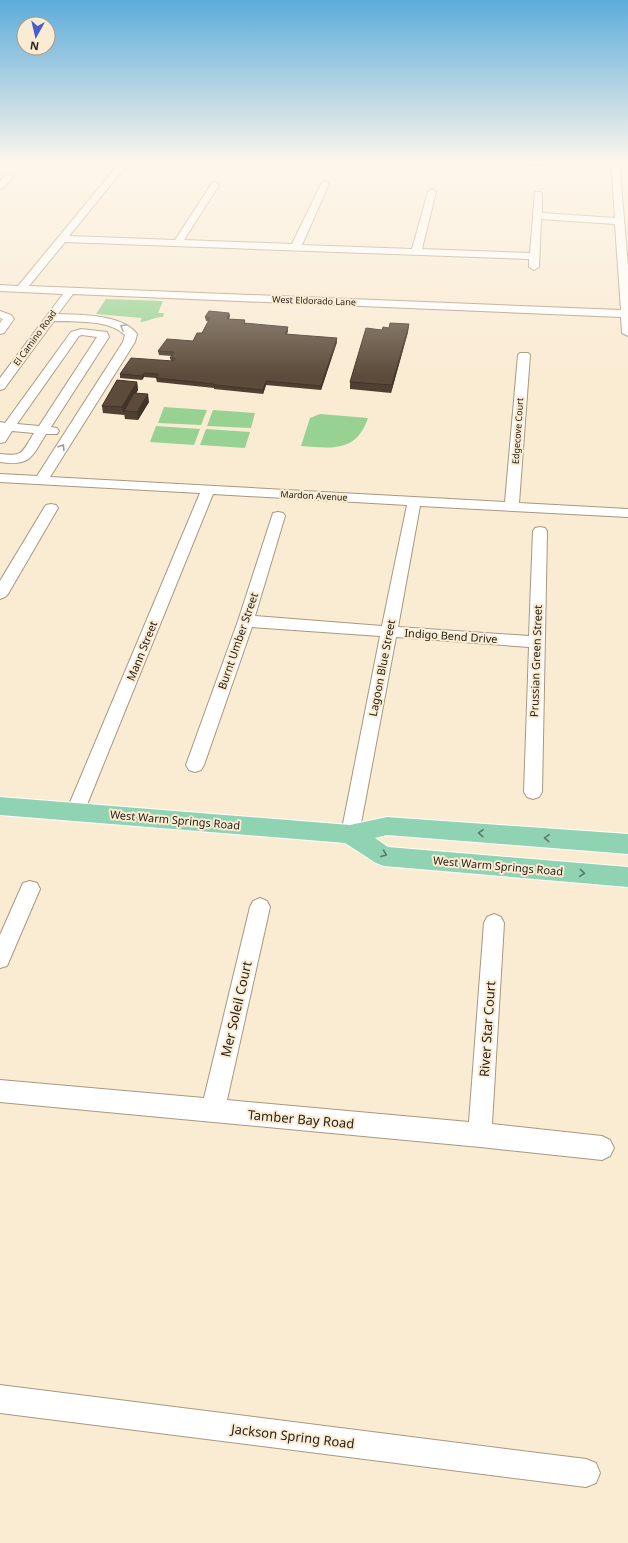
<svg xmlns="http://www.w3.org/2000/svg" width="628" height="1543" viewBox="0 0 628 1543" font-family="'Noto Sans',sans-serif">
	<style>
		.green { fill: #98d293 }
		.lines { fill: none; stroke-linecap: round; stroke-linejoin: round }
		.minor-casing { stroke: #a69882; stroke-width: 2 }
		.major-casing { stroke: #fff; stroke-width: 2 }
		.minor { fill: #fff; fill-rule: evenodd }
		.major { fill: #8fd3b2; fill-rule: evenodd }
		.wall { fill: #4f4032 }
		.shaded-wall { fill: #403429 }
		.building { fill: #5c4b3a; stroke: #403429 }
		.oneway { stroke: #9e9c98 }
		.oneway2 { stroke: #5c7a66 }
		.labels { text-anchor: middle; stroke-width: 4; stroke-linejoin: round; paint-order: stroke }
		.far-street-label { font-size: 9px; fill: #28221a; stroke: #faebd3 }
		.street-label { font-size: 11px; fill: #28221a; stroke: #faebd3 }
		.near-street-label { font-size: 13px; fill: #28221a; stroke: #faebd3 }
	</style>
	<rect width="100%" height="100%" fill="#faebd3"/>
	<!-- green -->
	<path class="green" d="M 106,299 L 163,301 L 158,313 L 164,313 L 163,317 C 155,317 147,322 140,322 L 142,318 L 96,314 Z
		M 164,407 L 207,410 L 201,425 L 158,423 Z
		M 213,410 L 255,413 L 251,428 L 207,426 Z
		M 320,414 L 368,418 C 356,453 332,448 301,446 L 310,418 Z
		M 156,426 L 200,429 L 194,445 L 150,442 Z
		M 206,429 L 250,432 L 245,448 L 200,445 Z"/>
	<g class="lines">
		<!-- minor casing -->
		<g class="minor-casing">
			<path id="minor" d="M 23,160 L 31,160 L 29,164 L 23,164 Z
				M 122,160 L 131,160 L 69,236 L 175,240 L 212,183 L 215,182 L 219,185 L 184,240 L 292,244 L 321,184 L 325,181 L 329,184 L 302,245 L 412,249 L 428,192 L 432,189 L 436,192 L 422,249 L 530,253 L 535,192 L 541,192 L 542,194 L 542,213 L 615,218 L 611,160 L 619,160 L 628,266 L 628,336 L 622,333 L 621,317 L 73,294 L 58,314 C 81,315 122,314 137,334 L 135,342 L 50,477 L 505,502 L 518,355 L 520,353 L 528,353 L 530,355 L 519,503 L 628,509 L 628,517 L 420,506 L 398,627 L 529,636 L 533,531 L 535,528 L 540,527 L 545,528 L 547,531 L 542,792 L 539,797 L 533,799 L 527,797 L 524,792 L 529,647 L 396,637 L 359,834 L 357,839 L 350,842 L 343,839 L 341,834 L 380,636 L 252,627 L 204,765 L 201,770 L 195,772 L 189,770 L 186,765 L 238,621 L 273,513 L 278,512 L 283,513 L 285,516 L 255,616 L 382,626 L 407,505 L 213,494 L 84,812 L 82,817 L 75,819 L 68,817 L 66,812 L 200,493 L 0,482 L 0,474 L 37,476 L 123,342 L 125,335 C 108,319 76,322 54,321 L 4,389 L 0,390 L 0,378 L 63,294 L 0,291 L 0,285 L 18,286 ZM 541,219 L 615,224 L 621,310 L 29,286 L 65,242 L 529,259 L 529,267 L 534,270 L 539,267 Z
				M 495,160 L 567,160 L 571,163 L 567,166 L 499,163 Z
				M 9,174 L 13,177 L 3,188 L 0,189 L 0,181 L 6,175 Z
				M 0,311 L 11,315 L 14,319 L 4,333 L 0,334 L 0,323 L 3,319 L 0,318 Z
				M 81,329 L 107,332 L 109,337 L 51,427 L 57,428 L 59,431 L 57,434 L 46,434 C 31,458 31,466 0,462 L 0,454 C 24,457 22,452 34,433 L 12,431 L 5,442 L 0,443 L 0,422 L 5,423 L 71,332 ZM 82,335 L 97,337 L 39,426 L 17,424 L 79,336 Z
				M 51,504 L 56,505 L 58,508 L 8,594 L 5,597 L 0,599 L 0,581 L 44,508 L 46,505 Z
				M 30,881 L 37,883 L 40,889 L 7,966 L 0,968 L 0,935 L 23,883 Z
				M 260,898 L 267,901 L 270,907 L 227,1100 L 469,1122 L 484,923 L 487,917 L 494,914 L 501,917 L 504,923 L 492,1124 L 602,1136 L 610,1140 L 614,1148 L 610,1156 L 602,1160 L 480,1147 L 0,1102 L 0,1080 L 204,1098 L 250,907 L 253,901 Z
				M 0,1385 L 586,1459 L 596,1463 L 600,1473 L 596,1483 L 586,1487 L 0,1413 Z"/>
		</g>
		<!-- major casing -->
		<g class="major-casing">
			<path id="major" d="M 0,797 L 350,825 L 387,817 L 628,834 L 628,854 L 387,835 L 375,838 L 388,847 L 628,867 L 628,887 L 384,866 L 376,863 L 345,843 L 0,815 Z"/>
		</g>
		<!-- minor -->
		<use href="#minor" class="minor"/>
		<!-- major -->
		<use href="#major" class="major"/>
	</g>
	<!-- wall -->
	<path class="wall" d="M 229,313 L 230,316 L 229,319 L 245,320 L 245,323 L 288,331 L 287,334 L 337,342 L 321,390 L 266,385 L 263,394 L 214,389 L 214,388 L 157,382 L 156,378 L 144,377 L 142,380 L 120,378 L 120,374 L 171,361 L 170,358 L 172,356 L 159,355 L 158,351 L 193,341 L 202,333 L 208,321 L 206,321 L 205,317 Z
		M 409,324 L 408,332 L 391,393 L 350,389 L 350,382 L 382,330 L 389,328 Z
		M 137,382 L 138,390 L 136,393 L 149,402 L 138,420 L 125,419 L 124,414 L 124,415 L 103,413 L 102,406 Z"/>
	<!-- shaded-wall -->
	<path class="shaded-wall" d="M 229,313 L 230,316 L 227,323 L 227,319 Z
		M 409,324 L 408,332 L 391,393 L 392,385 Z
		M 288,327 L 288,331 L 285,338 L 285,334 Z
		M 337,338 L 337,342 L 321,390 L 321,386 Z
		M 144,373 L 144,377 L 142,380 L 142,376 Z
		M 266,381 L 266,385 L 263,394 L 263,390 Z
		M 137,382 L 138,390 L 126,411 L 124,411 L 124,415 L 122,407 Z
		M 148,394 L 149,402 L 138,420 L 137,412 Z"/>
	<!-- building -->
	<path class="building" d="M 209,311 L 229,313 L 227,319 L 245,320 L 244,323 L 288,327 L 285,334 L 337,338 L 321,386 L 266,381 L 263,390 L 214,385 L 214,384 L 156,378 L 158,374 L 144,373 L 142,376 L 120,374 L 131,358 L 173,361 L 175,358 L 170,358 L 174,352 L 158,351 L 167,339 L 193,341 L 197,333 L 202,333 L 210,318 L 205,317 Z
		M 390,323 L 409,324 L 392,385 L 350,382 L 366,328 L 382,330 L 383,327 L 389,328 Z
		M 117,380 L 137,382 L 122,407 L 102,406 Z
		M 134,393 L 148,394 L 137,412 L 124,411 Z"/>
	<!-- one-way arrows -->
	<defs><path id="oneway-chevron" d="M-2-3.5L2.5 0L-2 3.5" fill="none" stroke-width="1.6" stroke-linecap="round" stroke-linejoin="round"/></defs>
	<g class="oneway">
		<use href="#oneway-chevron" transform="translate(123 327) rotate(-151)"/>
		<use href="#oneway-chevron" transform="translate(62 447) rotate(-58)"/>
	</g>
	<g class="oneway2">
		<use href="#oneway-chevron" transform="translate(481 833) rotate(-176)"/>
		<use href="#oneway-chevron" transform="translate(547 838) rotate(-176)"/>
		<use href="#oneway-chevron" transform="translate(384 854) rotate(22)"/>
		<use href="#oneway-chevron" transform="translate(582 873) rotate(5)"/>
	</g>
	<!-- sky -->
	<linearGradient id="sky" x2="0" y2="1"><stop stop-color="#5cacdb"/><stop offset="0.43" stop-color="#fdf6eb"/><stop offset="1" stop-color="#fdf6eb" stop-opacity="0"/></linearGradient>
	<rect width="628" height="376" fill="url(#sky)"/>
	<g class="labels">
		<!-- far-street labels -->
		<g class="far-street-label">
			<text transform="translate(314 301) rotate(2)" y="3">West Eldorado Lane</text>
			<text transform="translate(35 338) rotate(-54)" y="3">El Camino Road</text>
			<text transform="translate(518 431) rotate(-86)" y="3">Edgecove Court</text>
			<text transform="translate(314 496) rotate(3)" y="3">Mardon Avenue</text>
		</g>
		<!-- street labels -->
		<g class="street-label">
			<text transform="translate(451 636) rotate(4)" y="4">Indigo Bend Drive</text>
			<text transform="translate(238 641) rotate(-71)" y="4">Burnt Umber Street</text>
			<text transform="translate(142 651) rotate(-68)" y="4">Mann Street</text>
			<text transform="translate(536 661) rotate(-88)" y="4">Prussian Green Street</text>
			<text transform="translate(382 668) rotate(-79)" y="4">Lagoon Blue Street</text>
			<text transform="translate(175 820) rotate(5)" y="4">West Warm Springs Road</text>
			<text transform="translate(498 866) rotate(5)" y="4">West Warm Springs Road</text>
		</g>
		<!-- near-street labels -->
		<g class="near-street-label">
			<text transform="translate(236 1009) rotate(-77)" y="5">Mer Soleil Court</text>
			<text transform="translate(487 1029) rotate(-86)" y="5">River Star Court</text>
			<text transform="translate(301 1119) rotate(5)" y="5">Tamber Bay Road</text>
			<text transform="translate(293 1436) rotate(7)" y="5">Jackson Spring Road</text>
		</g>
	</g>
	<!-- north arrow -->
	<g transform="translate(36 36) rotate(188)"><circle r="19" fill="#faebd3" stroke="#a69b89"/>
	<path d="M0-3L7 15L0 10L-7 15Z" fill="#485cd1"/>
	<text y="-6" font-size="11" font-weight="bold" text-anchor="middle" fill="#28221a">N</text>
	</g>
</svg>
